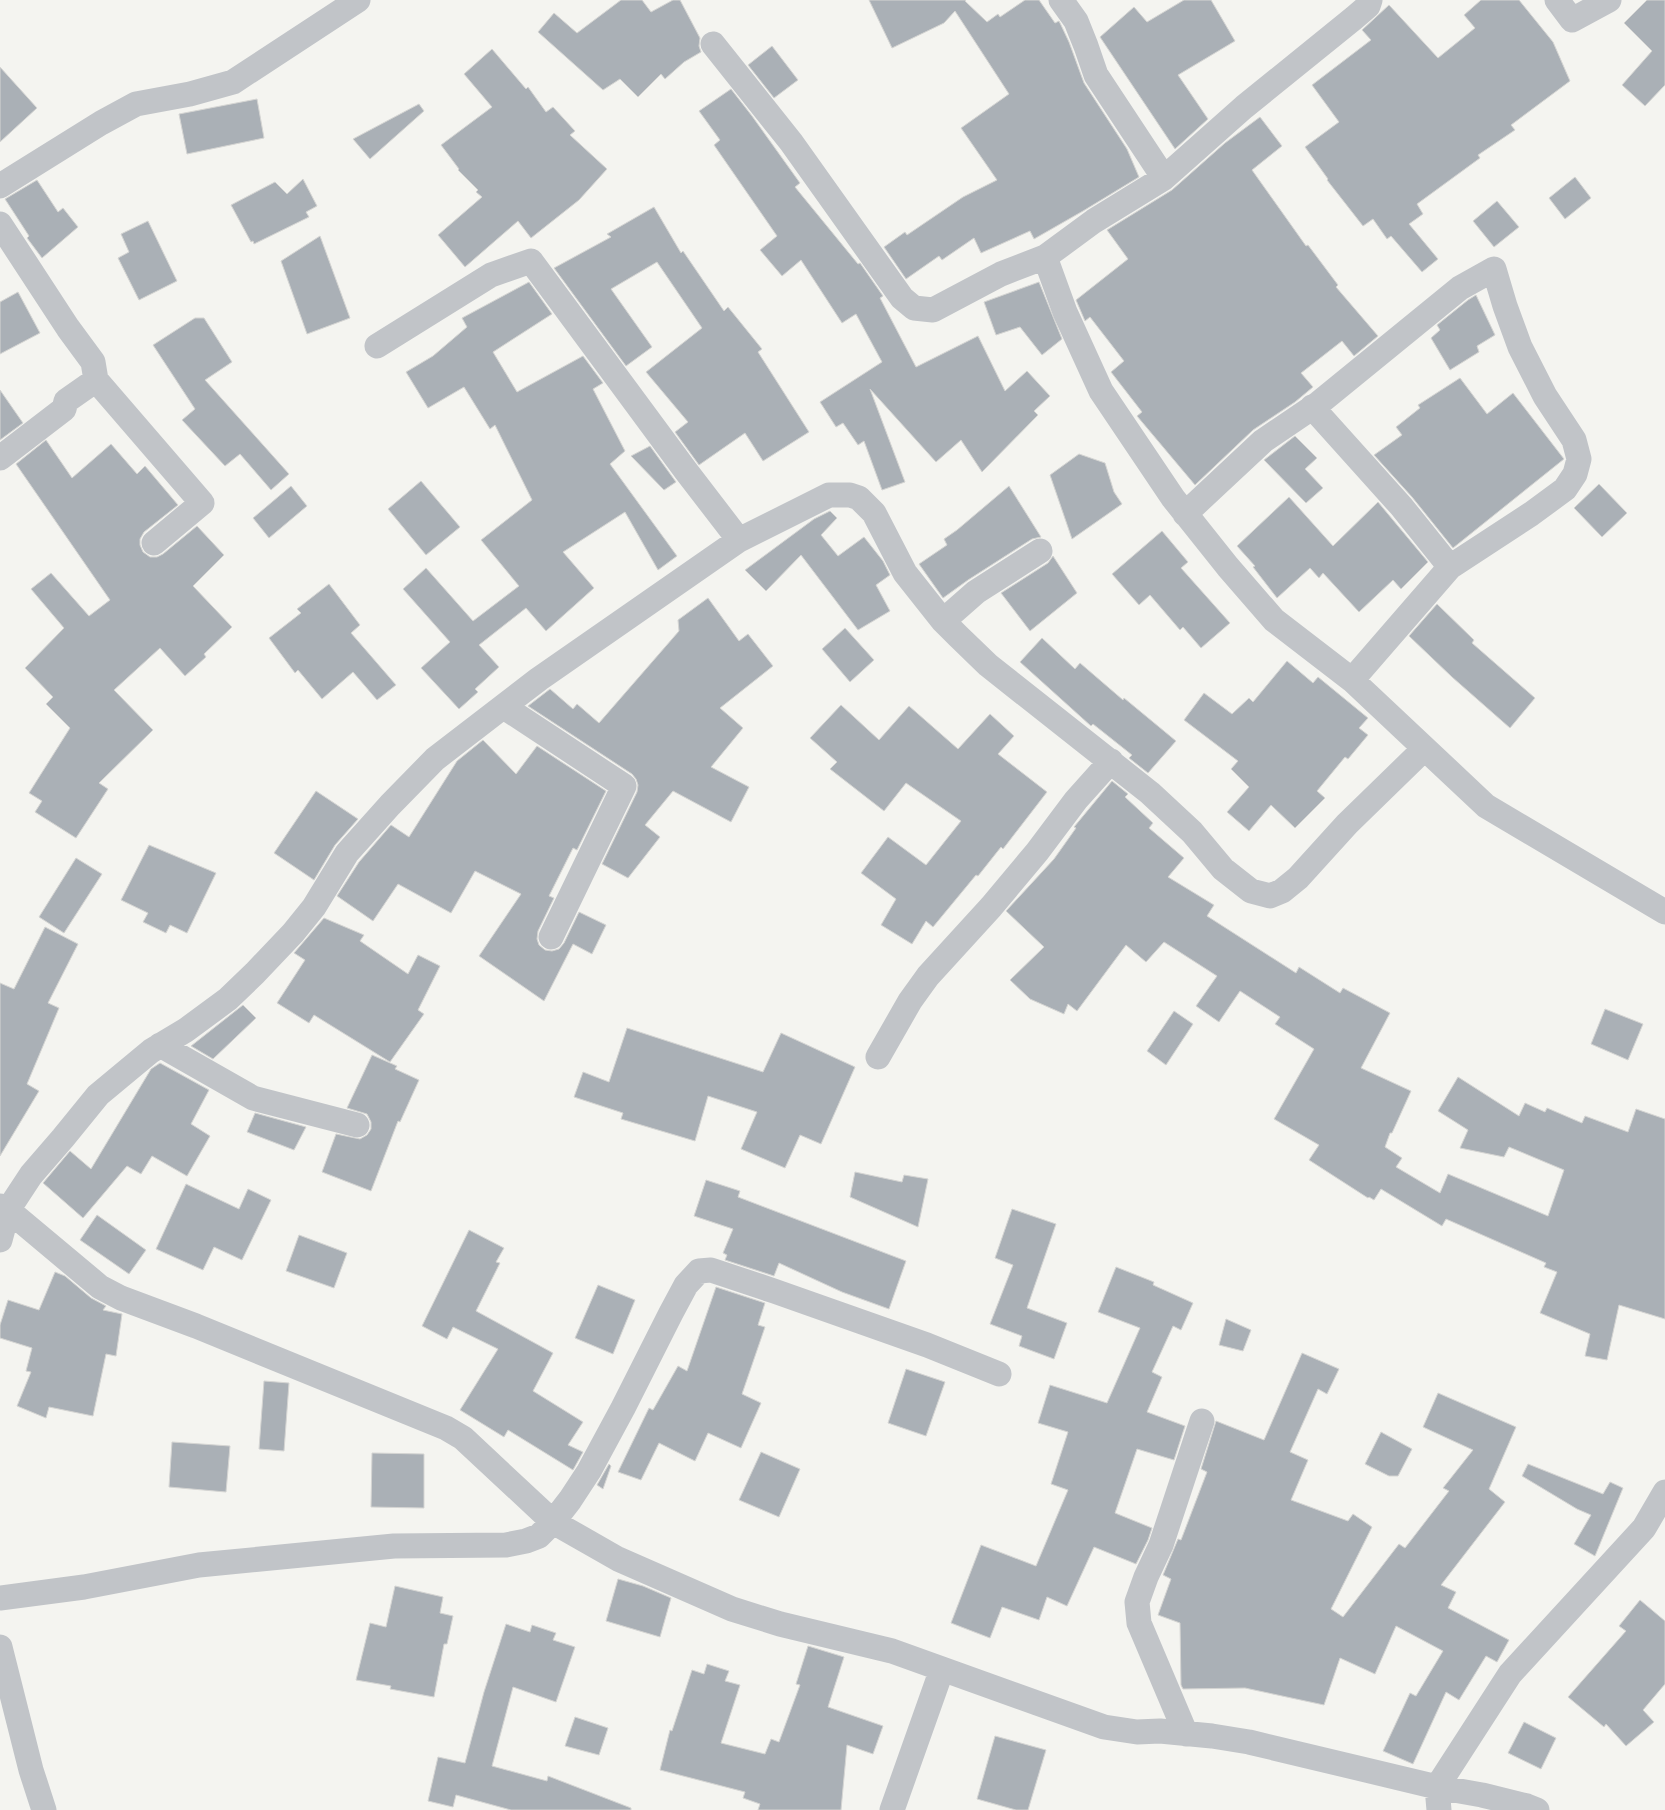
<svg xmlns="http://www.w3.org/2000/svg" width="1665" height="1810" viewBox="0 0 1665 1810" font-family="'DM Sans',sans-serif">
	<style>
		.building { fill: #aab0b6; stroke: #d5d5d3 }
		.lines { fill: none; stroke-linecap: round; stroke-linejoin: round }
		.minor { stroke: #c1c4c8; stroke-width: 25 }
	</style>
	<rect width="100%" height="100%" fill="#f4f4f0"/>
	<!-- building -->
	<path class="building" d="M 621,0 L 642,0 L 651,12 L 673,0 L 680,0 L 700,38 L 699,46 L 701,52 L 684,62 L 665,79 L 661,74 L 638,97 L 620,79 L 603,90 L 538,32 L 554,13 L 577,33 Z
		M 869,0 L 966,0 L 965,1 L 987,22 L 998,14 L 1000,17 L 1025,0 L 1039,0 L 1055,23 L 1059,21 L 1060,23 L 1069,42 L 1084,83 L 1127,149 L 1139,177 L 1083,211 L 1034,239 L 1030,231 L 981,253 L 974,238 L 942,260 L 939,256 L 906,279 L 884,247 L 905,232 L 907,235 L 963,197 L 997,180 L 961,128 L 1009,94 L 955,11 L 944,23 L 892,48 Z
		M 1184,0 L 1211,0 L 1235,41 L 1178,75 L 1208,119 L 1175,149 L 1100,37 L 1134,7 L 1147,22 Z
		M 1481,0 L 1519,0 L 1553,42 L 1570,81 L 1511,125 L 1515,130 L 1478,155 L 1480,158 L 1417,204 L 1423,214 L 1409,224 L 1438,259 L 1422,272 L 1391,236 L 1387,239 L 1373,219 L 1363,226 L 1327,180 L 1328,179 L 1305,147 L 1339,122 L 1312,85 L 1371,40 L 1362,30 L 1389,5 L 1438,58 L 1475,28 L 1464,15 Z
		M 1647,0 L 1665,0 L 1665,85 L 1645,106 L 1622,85 L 1652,51 L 1624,23 Z
		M 772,46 L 798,80 L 774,98 L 748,65 Z
		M 492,49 L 526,89 L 528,87 L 546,112 L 553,107 L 575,131 L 570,135 L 607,169 L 579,200 L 531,238 L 518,221 L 465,267 L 438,235 L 482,197 L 476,192 L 478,190 L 458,170 L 459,169 L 441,145 L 492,107 L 464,74 Z
		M 0,67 L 37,108 L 0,142 Z
		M 731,89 L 752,116 L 800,183 L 795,187 L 858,264 L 860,263 L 883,296 L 880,298 L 916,367 L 978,336 L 1005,391 L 1027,371 L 1050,396 L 1034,411 L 1038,415 L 982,472 L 961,440 L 936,462 L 870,389 L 905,482 L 882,490 L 864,441 L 858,445 L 843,423 L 836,427 L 820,402 L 882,362 L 856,314 L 842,323 L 801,260 L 782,276 L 760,250 L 777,236 L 714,145 L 720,140 L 699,111 Z
		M 257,99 L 264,138 L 187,154 L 179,114 Z
		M 419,104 L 424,111 L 370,159 L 353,139 Z
		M 1260,117 L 1282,146 L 1252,170 L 1306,246 L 1308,245 L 1338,285 L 1336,287 L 1378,336 L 1354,356 L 1342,341 L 1301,373 L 1313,387 L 1295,402 L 1253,430 L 1195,485 L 1137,416 L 1142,412 L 1111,372 L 1124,361 L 1090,317 L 1085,321 L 1076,300 L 1128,259 L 1107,230 L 1172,190 L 1225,143 Z
		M 1575,177 L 1591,198 L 1565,219 L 1549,198 Z
		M 303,179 L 317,206 L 306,212 L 309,217 L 254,244 L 253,241 L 251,242 L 231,205 L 275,182 L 287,194 Z
		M 37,180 L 58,212 L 63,208 L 78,227 L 42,258 L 27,238 L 29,236 L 5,199 Z
		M 1497,201 L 1519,227 L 1494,247 L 1473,221 Z
		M 654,207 L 681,253 L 683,251 L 724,311 L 728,307 L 762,349 L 758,352 L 809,432 L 763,461 L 745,433 L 699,465 L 675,432 L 688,422 L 646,372 L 702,328 L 657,262 L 611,289 L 652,347 L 626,366 L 554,268 L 611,237 L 607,234 Z
		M 148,221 L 177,281 L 139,300 L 118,258 L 129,252 L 121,234 Z
		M 320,236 L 350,318 L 307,334 L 281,261 Z
		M 529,282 L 552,314 L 493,352 L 517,392 L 583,356 L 603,383 L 593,389 L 625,451 L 610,464 L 677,556 L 658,570 L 625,512 L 563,552 L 594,588 L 546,631 L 526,608 L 479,645 L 499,667 L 475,689 L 478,692 L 459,709 L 421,668 L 450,642 L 403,589 L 426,568 L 473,621 L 519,586 L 481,540 L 532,500 L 495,425 L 490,429 L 464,387 L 428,408 L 406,372 L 433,356 L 467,327 L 462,318 Z
		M 1039,282 L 1062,339 L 1042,355 L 1020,327 L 996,335 L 984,302 Z
		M 18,292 L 40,333 L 0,354 L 0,302 Z
		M 1476,295 L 1495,335 L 1477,346 L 1479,352 L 1450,370 L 1431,338 L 1440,330 L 1437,325 L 1468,300 Z
		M 195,318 L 204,318 L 232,362 L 205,380 L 289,474 L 271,490 L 240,454 L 225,466 L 182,420 L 195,409 L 153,345 Z
		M 1460,378 L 1487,414 L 1513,393 L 1564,459 L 1453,548 L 1412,497 L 1374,455 L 1402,435 L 1396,427 L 1420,408 L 1418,405 Z
		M 0,390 L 23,423 L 0,440 Z
		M 1295,436 L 1317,458 L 1305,469 L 1323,488 L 1306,503 L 1264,460 Z
		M 46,440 L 72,478 L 111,444 L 137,474 L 145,466 L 178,505 L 144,532 L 140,539 L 140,545 L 143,552 L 150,557 L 157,557 L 163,554 L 197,526 L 224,555 L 193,586 L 232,627 L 204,654 L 206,657 L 185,676 L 160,648 L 114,690 L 153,730 L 99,783 L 108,789 L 76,838 L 35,812 L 42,801 L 29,793 L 70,728 L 46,704 L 53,697 L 25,668 L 64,628 L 31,589 L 51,573 L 89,616 L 110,600 L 16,464 Z
		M 650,446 L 676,482 L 664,490 L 631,456 Z
		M 1079,454 L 1105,463 L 1114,492 L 1122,504 L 1072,539 L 1050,475 Z
		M 421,481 L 460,527 L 426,555 L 388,509 Z
		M 1599,484 L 1627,513 L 1602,537 L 1574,508 Z
		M 291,486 L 307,506 L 269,538 L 253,518 Z
		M 1009,486 L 1041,537 L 1032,539 L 968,580 L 943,598 L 919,564 L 947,545 L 944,539 L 957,530 Z
		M 1289,497 L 1333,546 L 1378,502 L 1428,562 L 1401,589 L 1393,580 L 1359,612 L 1323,573 L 1319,578 L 1310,568 L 1277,598 L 1253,567 L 1255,566 L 1237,546 Z
		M 830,511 L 837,518 L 821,535 L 838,556 L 864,537 L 883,561 L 890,575 L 876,585 L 890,611 L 858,630 L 801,555 L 766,591 L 745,570 L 814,519 Z
		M 1162,531 L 1188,562 L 1181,568 L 1230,623 L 1201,648 L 1183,627 L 1180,630 L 1150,595 L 1139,605 L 1112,574 Z
		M 1053,556 L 1077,593 L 1030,631 L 1001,593 L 1048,563 Z
		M 329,584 L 360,625 L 351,633 L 396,685 L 377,700 L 353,672 L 322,699 L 298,670 L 295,673 L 269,638 L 301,613 L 297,609 Z
		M 708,598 L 739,641 L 748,634 L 773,666 L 720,708 L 743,728 L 711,767 L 749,787 L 731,822 L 673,791 L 645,825 L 660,837 L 628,878 L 602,864 L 637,792 L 638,785 L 636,779 L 632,774 L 528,706 L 550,689 L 573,709 L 577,704 L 599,723 L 679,631 L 678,620 Z
		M 1437,604 L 1474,640 L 1472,643 L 1535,698 L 1510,728 L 1452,677 L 1409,636 Z
		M 845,628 L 874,660 L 850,682 L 822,649 Z
		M 1042,638 L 1075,669 L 1080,663 L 1123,700 L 1124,698 L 1176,741 L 1148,773 L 1129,758 L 1132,755 L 1093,724 L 1091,726 L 1020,662 Z
		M 1287,661 L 1313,683 L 1318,677 L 1368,718 L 1359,728 L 1368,735 L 1348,759 L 1345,757 L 1317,791 L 1325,798 L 1295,828 L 1271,805 L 1249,831 L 1227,812 L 1249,787 L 1231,769 L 1238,761 L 1184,720 L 1204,693 L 1232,714 L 1249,698 L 1253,702 Z
		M 841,705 L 879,740 L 909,706 L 958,749 L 990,714 L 1014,736 L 998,754 L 1047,792 L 1003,849 L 1001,847 L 978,876 L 976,875 L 933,927 L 926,921 L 912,944 L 881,925 L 896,899 L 861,873 L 888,837 L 926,865 L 961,821 L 906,783 L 884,811 L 830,769 L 837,762 L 810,738 Z
		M 483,740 L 516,774 L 537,746 L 606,791 L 577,850 L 573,848 L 549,896 L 554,898 L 538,931 L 537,939 L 539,945 L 545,950 L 552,951 L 559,949 L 564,943 L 579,912 L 606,925 L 592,954 L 573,944 L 544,1001 L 479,956 L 521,894 L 475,871 L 451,913 L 398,884 L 373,921 L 337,896 L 359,862 L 391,825 L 409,837 L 457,761 Z
		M 1112,781 L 1128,794 L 1125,797 L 1153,823 L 1149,828 L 1184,858 L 1168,877 L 1214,905 L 1207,916 L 1296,973 L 1299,967 L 1340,993 L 1343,988 L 1390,1013 L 1361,1068 L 1411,1091 L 1392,1133 L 1390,1133 L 1385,1147 L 1402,1158 L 1396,1167 L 1440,1193 L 1448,1174 L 1548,1216 L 1564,1170 L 1509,1147 L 1504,1157 L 1460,1148 L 1468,1130 L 1438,1111 L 1458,1077 L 1519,1116 L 1525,1103 L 1545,1112 L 1547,1108 L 1582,1123 L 1585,1116 L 1628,1132 L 1636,1109 L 1665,1119 L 1665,1319 L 1619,1305 L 1607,1360 L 1585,1356 L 1590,1334 L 1540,1313 L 1557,1272 L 1544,1267 L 1546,1263 L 1446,1219 L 1442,1226 L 1381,1189 L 1374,1200 L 1369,1197 L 1368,1198 L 1309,1160 L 1319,1145 L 1274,1119 L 1314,1049 L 1275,1024 L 1280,1017 L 1240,991 L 1219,1022 L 1196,1006 L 1217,976 L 1164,942 L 1146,962 L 1126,945 L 1077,1011 L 1068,1004 L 1064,1014 L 1030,999 L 1010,980 L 1044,947 L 1006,911 L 1054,859 L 1076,828 L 1074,827 Z
		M 316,791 L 358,819 L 335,845 L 314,880 L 274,853 Z
		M 149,845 L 216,873 L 187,933 L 170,925 L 166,933 L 143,922 L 148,913 L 121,900 Z
		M 76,858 L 102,874 L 64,933 L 39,917 Z
		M 324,918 L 364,935 L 360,941 L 408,974 L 418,955 L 440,966 L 418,1010 L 424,1014 L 390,1062 L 314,1015 L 309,1023 L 277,1003 L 305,960 L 294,953 Z
		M 45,927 L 78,944 L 48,1003 L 59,1008 L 27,1084 L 39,1091 L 0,1156 L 0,983 L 14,989 Z
		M 243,1005 L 256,1018 L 213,1059 L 191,1046 Z
		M 1605,1009 L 1643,1024 L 1628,1060 L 1591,1044 Z
		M 1174,1011 L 1193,1024 L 1166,1065 L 1147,1051 Z
		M 627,1028 L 763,1072 L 781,1033 L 855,1067 L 821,1144 L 800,1135 L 785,1168 L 741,1149 L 757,1112 L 708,1096 L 695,1141 L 621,1119 L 623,1113 L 574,1097 L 583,1072 L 609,1082 Z
		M 372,1055 L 397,1066 L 395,1069 L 419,1080 L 400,1122 L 398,1121 L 371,1191 L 322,1172 L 336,1134 L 360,1139 L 367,1135 L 371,1129 L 371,1122 L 367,1114 L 347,1108 Z
		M 160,1063 L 209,1090 L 191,1124 L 210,1136 L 187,1176 L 152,1156 L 141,1174 L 127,1166 L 83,1218 L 43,1183 L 70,1151 L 91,1169 L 151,1069 Z
		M 255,1113 L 306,1127 L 294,1150 L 247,1132 Z
		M 855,1172 L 902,1182 L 904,1175 L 928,1179 L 918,1227 L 850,1197 Z
		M 706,1180 L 740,1191 L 738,1197 L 906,1261 L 889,1309 L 842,1292 L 779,1263 L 774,1276 L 725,1260 L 727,1255 L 723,1253 L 733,1229 L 694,1216 Z
		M 186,1184 L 239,1209 L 248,1189 L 271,1200 L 242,1260 L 214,1247 L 203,1270 L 156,1249 Z
		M 1012,1209 L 1056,1224 L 1027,1308 L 1067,1323 L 1054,1359 L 1019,1346 L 1022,1336 L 990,1324 L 1013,1265 L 995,1258 Z
		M 97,1215 L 146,1250 L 129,1274 L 80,1240 Z
		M 469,1230 L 504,1248 L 496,1262 L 500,1263 L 476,1311 L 553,1353 L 533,1391 L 583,1422 L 568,1445 L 583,1452 L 573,1470 L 508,1430 L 504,1437 L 460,1410 L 498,1349 L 453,1327 L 447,1339 L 422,1326 Z
		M 299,1235 L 347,1253 L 334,1288 L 286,1271 Z
		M 1116,1267 L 1154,1282 L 1153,1285 L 1193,1303 L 1181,1330 L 1173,1326 L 1152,1372 L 1162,1377 L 1147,1412 L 1185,1426 L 1174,1460 L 1137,1449 L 1115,1513 L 1152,1528 L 1148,1540 L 1136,1564 L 1094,1547 L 1067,1606 L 1047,1597 L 1039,1620 L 1002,1607 L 990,1638 L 951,1623 L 981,1545 L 1036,1566 L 1068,1490 L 1051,1484 L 1068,1432 L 1038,1423 L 1050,1385 L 1107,1403 L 1140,1328 L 1098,1312 Z
		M 55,1272 L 65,1276 L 91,1298 L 106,1306 L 103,1310 L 122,1314 L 116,1356 L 106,1354 L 93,1416 L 49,1407 L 46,1418 L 17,1406 L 31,1372 L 26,1371 L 32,1348 L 0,1338 L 0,1325 L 8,1300 L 39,1310 Z
		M 598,1285 L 635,1300 L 613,1354 L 575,1338 Z
		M 716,1287 L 765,1303 L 758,1325 L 765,1327 L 742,1394 L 761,1403 L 741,1448 L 708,1433 L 695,1461 L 659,1443 L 641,1480 L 618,1472 L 649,1408 L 653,1410 L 678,1366 L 687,1371 Z
		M 1226,1319 L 1251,1330 L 1243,1351 L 1219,1345 Z
		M 1302,1353 L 1339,1369 L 1327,1394 L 1318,1389 L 1290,1452 L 1308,1460 L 1291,1500 L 1348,1521 L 1353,1514 L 1372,1527 L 1331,1609 L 1343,1617 L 1399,1544 L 1405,1548 L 1449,1491 L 1443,1488 L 1473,1450 L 1423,1427 L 1438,1393 L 1516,1427 L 1489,1489 L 1505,1502 L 1441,1585 L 1456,1592 L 1448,1608 L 1509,1640 L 1497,1662 L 1486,1656 L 1459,1700 L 1446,1692 L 1413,1764 L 1383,1751 L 1410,1693 L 1416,1696 L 1443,1651 L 1396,1626 L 1375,1674 L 1340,1658 L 1324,1705 L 1245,1688 L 1183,1689 L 1181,1685 L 1180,1623 L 1158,1615 L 1171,1579 L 1163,1575 L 1178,1539 L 1181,1540 L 1207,1472 L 1201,1469 L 1216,1421 L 1264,1440 Z
		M 906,1369 L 945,1382 L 926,1436 L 888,1423 Z
		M 264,1381 L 289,1383 L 284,1451 L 259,1449 Z
		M 1381,1432 L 1412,1449 L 1398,1476 L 1389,1476 L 1365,1464 Z
		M 172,1442 L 230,1446 L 226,1492 L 169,1487 Z
		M 761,1452 L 800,1469 L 779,1517 L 739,1500 Z
		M 372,1453 L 424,1454 L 424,1508 L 371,1507 Z
		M 609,1464 L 611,1466 L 603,1489 L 597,1485 Z
		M 1528,1464 L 1603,1494 L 1610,1482 L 1623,1488 L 1595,1556 L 1574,1544 L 1591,1515 L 1577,1509 L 1522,1476 Z
		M 618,1579 L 643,1586 L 671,1598 L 660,1637 L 606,1621 Z
		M 395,1586 L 443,1597 L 440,1613 L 453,1616 L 447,1644 L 444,1644 L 434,1697 L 390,1689 L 391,1686 L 356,1680 L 370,1623 L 386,1627 Z
		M 1640,1600 L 1665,1621 L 1665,1684 L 1643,1710 L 1654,1722 L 1626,1746 L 1606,1724 L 1604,1727 L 1568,1697 L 1626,1631 L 1619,1626 Z
		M 506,1624 L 530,1632 L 532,1625 L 556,1633 L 553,1640 L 575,1647 L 556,1702 L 513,1687 L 492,1766 L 547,1781 L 548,1776 L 631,1808 L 631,1810 L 511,1810 L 456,1795 L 453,1807 L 428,1801 L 438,1757 L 465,1763 L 484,1692 Z
		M 808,1646 L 844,1657 L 828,1707 L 883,1726 L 873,1754 L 847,1745 L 841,1810 L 758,1810 L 760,1804 L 743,1798 L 745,1792 L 660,1770 L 670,1730 L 672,1731 L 692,1670 L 704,1674 L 707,1664 L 729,1671 L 725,1681 L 740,1685 L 721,1743 L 765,1754 L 771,1739 L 779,1742 L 800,1685 L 796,1684 Z
		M 575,1717 L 608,1728 L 599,1755 L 565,1746 Z
		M 1524,1722 L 1556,1738 L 1541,1769 L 1508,1753 Z
		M 995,1736 L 1046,1750 L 1028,1810 L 1016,1810 L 977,1799 Z"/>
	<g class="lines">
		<!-- minor -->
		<path class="minor" d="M 1061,0 L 1076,21 L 1086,46 L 1096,75 L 1164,178
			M 1557,0 L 1572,20 L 1609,0
			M 713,44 L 791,142 L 902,298 L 914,308 L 933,310 L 1001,274 L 1045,257 L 1094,221 L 1164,178 L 1244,107 L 1354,18 L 1368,6 L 1370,0
			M 0,186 L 101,123 L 136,104 L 190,94 L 233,82 L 358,0
			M 0,224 L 68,328 L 93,362 L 96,380 L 66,401 L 64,409 L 0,458
			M 1045,257 L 1065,312 L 1101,391 L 1173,498 L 1228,567 L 1274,620 L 1352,680 L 1486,806 L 1665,912
			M 377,346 L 491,275 L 531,261 L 686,471 L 739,540
			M 96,380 L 202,503 L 154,543
			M 1312,407 L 1401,506 L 1450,567
			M 1185,514 L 1263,441 L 1319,403 L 1460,288 L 1494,269 L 1505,306 L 1520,347 L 1545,396 L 1574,440 L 1579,459 L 1575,474 L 1565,489 L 1531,514 L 1450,567 L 1352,680
			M 943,621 L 976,592 L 1040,551
			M 504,707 L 624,786 L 551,937
			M 160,1045 L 253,1098 L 357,1125
			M 878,1057 L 910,1001 L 928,976 L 991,907 L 1037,852 L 1076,800 L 1111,761
			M 0,1206 L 8,1210 L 100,1287 L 121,1298 L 196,1326 L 446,1428 L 463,1438 L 553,1522 L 618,1559 L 732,1609 L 780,1624 L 892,1651 L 1104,1727 L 1137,1732 L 1160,1731 L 1212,1736 L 1249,1742 L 1437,1787 L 1482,1795 L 1527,1806 L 1537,1810
			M 0,1240 L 8,1210 L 31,1175 L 63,1138 L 98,1095 L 151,1051 L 186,1030 L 228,999 L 255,973 L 293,933 L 314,907 L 347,853 L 390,805 L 435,759 L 539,679 L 739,540 L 829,495 L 850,495 L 859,498 L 874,513 L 905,573 L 943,621 L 958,636 L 988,665 L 1150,793 L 1192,832 L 1223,869 L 1251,891 L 1270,896 L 1282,891 L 1298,878 L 1347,824 L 1424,749
			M 0,1598 L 84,1587 L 199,1565 L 394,1546 L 506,1545 L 526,1541 L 539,1536 L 553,1522 L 570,1500 L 589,1471 L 623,1408 L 671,1313 L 686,1285 L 699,1271 L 711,1270 L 774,1291 L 927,1345 L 999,1374
			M 0,1647 L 31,1770 L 44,1810
			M 1186,1734 L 1139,1623 L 1137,1602 L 1146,1577 L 1161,1545 L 1202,1421
			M 892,1810 L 942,1669
			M 1439,1810 L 1437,1787 L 1510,1674 L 1644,1528 L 1665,1492"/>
	</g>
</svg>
